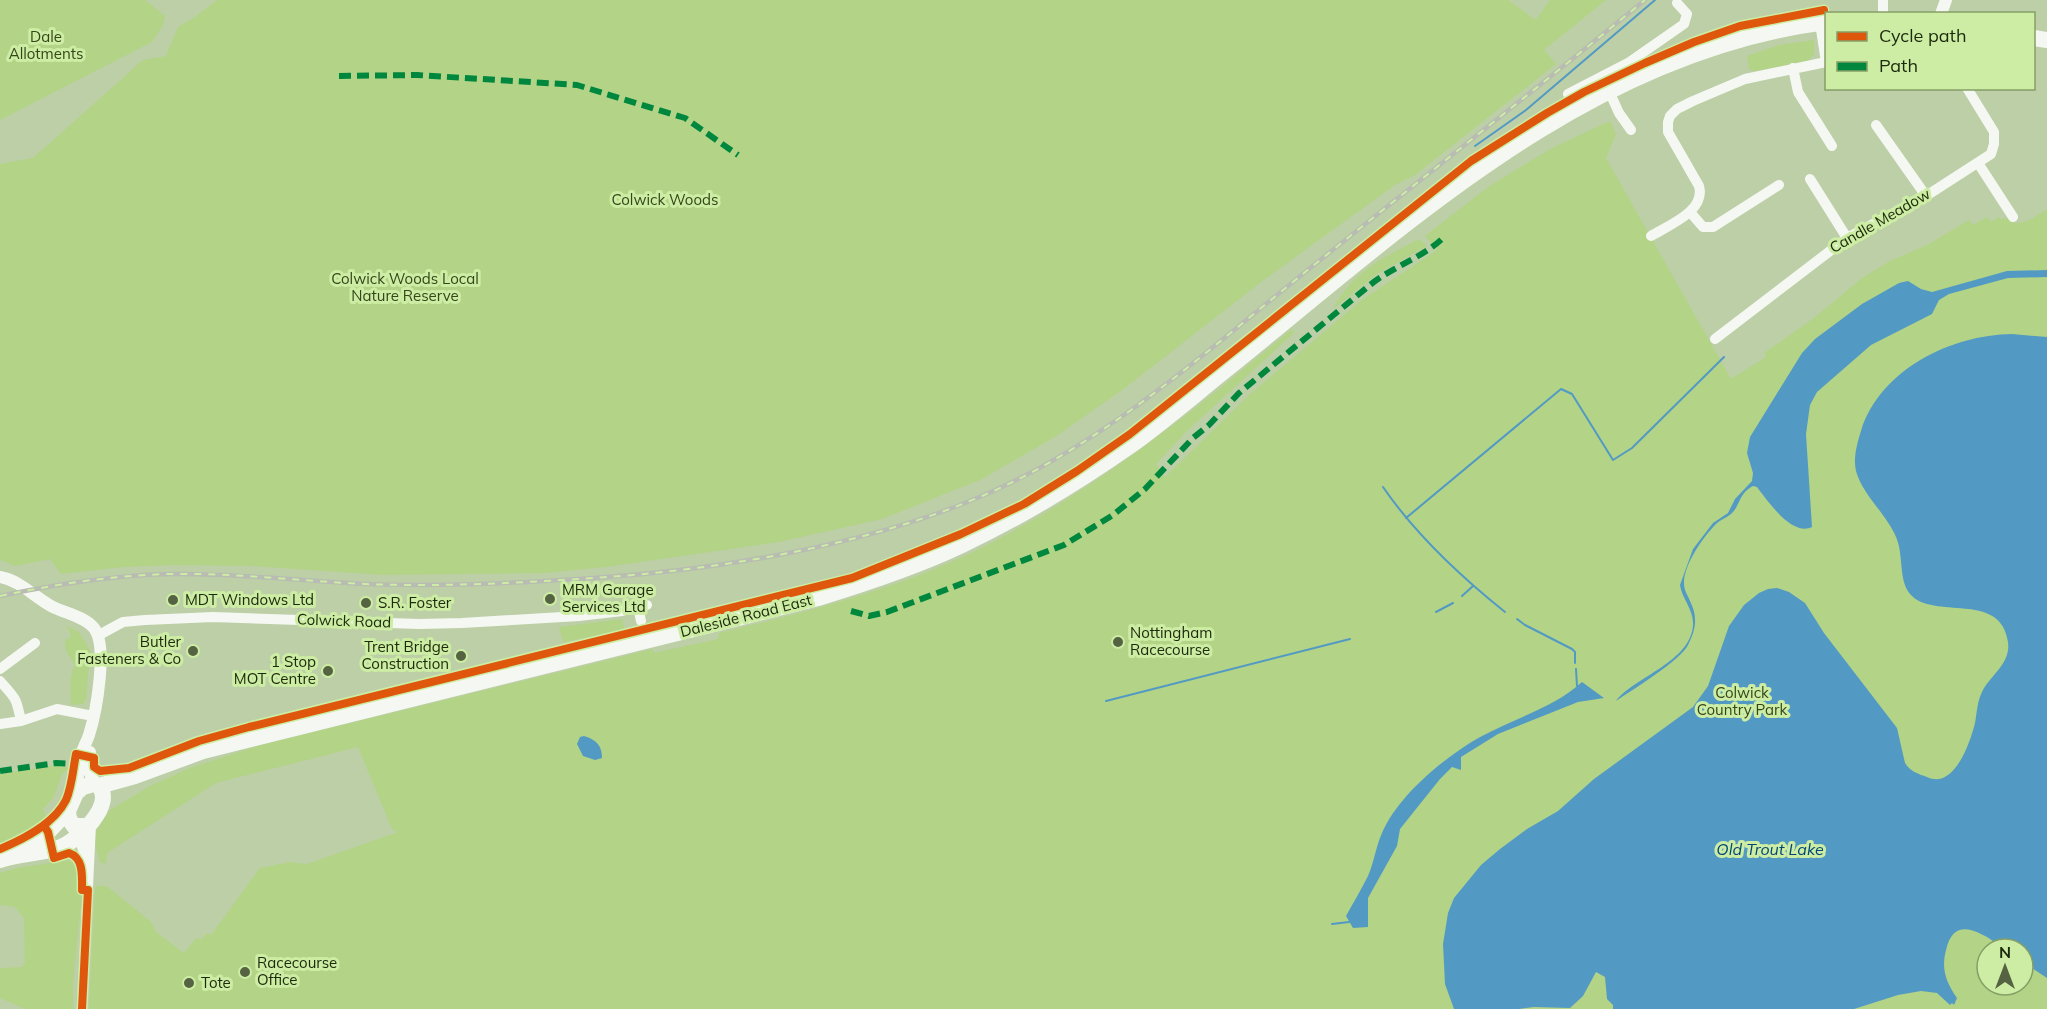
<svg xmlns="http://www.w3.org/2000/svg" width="2047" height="1009" viewBox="0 0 2047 1009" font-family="Mulish,sans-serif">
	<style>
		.green { fill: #b3d387; fill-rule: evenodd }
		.water { fill: #529ac4 }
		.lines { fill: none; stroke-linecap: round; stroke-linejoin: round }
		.stream { stroke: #529ac4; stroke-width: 2 }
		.minor { stroke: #f5f8f2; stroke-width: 10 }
		.tertiary { stroke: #f5f8f2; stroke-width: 12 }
		.primary { stroke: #f5f8f2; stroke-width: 16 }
		.rail-casing { stroke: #b8bcb2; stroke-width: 4.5 }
		.rail { stroke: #cceda3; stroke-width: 2; stroke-dasharray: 7; stroke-linecap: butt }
		.quiet { stroke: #00873e; stroke-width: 6; stroke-dasharray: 12 6; stroke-linecap: butt }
		.cycleway-casing { stroke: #cceda3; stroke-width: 11 }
		.cycleway { stroke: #de570c; stroke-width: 8 }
		.poi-dot { fill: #556342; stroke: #cceda3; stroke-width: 2 }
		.labels { text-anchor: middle; stroke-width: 6; stroke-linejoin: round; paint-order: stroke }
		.park-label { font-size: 15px; fill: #35461b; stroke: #cceda3 }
		.street-label { font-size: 15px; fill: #1d290c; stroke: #cceda3 }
		.poi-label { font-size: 15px; fill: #1d290c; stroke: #cceda3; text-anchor: start }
		.water-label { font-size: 16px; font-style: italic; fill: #004677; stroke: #cceda3 }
	</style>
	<rect width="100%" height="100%" fill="#bdcfa7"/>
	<!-- green -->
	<path class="green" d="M 0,0 L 145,0 L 165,16 L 163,25 L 152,42 L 0,120 Z
		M 217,0 L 1508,0 L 1536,20 L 1550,0 L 1606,0 L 1544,50 L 1556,64 L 1415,175 L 1395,185 L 1261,282 L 1125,388 L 1055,437 L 980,480 L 882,519 L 779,542 L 606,567 L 544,573 L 384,575 L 251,566 L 175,565 L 124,567 L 61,574 L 50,559 L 15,566 L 0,560 L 0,164 L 33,158 L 143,60 L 166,56 L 178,27 L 195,17 Z
		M 1814,40 L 1814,54 L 1808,61 L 1755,71 L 1749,69 L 1747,56 L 1779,45 Z
		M 1610,121 L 1616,134 L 1606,158 L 1731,379 L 1766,357 L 1764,353 L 1814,318 L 1862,278 L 1890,261 L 1929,244 L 1969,220 L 1973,225 L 1987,217 L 1991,222 L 1999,217 L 2001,219 L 2010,218 L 2013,223 C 2027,224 2036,216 2047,209 L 2047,1009 L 89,1009 L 95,889 L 97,886 L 106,886 L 113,891 L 151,922 L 156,932 L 184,953 L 197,937 L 201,940 L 207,933 L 211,935 L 260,868 L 290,862 L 307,864 L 398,832 L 392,829 L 358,747 L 216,783 L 107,853 L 106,864 L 100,862 L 95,844 L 95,833 L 110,810 L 150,786 L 190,768 L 257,746 L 653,649 L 654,653 L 718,639 L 719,633 C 797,614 875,595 949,563 C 1077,506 1185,418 1292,329 L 1294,333 L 1187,431 L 1156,464 L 1165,477 L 1250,394 L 1363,299 L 1437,250 L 1425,236 L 1488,187 L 1552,148 ZM 1987,949 L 2023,949 L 2023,985 L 1987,985 Z
		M 1419,239 L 1427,246 L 1377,274 L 1333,309 C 1353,271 1383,258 1419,239 Z
		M 622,619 L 625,630 L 563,642 L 559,627 Z
		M 66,626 L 79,632 L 90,650 L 86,699 L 83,704 L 71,705 C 70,692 69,676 75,665 L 66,651 L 65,640 L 70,638 L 71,634 Z
		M 56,765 L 69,768 L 62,774 L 54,797 L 43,809 L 47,818 L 35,828 L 0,843 L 0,774 Z
		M 69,860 L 78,866 L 78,890 L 82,894 L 73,983 L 73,1009 L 25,1009 L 0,998 L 0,968 L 22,967 L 25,962 L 24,918 L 15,907 L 0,905 L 0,873 L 17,868 Z"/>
	<!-- water -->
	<path class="water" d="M 2047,270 L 2047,277 L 2008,278 L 1949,294 L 1939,300 L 1932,314 L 1871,345 L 1817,392 L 1810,405 L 1806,434 L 1812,527 C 1792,537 1767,500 1757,487 L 1753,486 C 1738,494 1741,505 1731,514 C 1726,518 1720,520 1716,524 C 1703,537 1683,566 1684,584 C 1684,590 1688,596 1690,601 C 1698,617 1696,629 1688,645 C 1681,660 1632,690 1616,701 C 1634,677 1691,662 1693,625 C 1694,610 1682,599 1680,585 L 1693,549 L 1713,523 L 1728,513 L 1735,499 L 1752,481 L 1753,473 L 1747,453 L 1750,437 L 1802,353 L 1815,339 L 1862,304 L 1899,283 L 1908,281 L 1921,289 L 1932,292 L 2007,271 Z
		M 2012,334 L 2047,337 L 2047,978 L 2023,962 L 2023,949 C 2018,949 2009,951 2004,949 C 2000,948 1996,943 1993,941 C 1973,928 1953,920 1946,950 C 1941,969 1946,982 1957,998 L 1954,1005 L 1952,1003 L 1950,1005 L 1937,993 L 1921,991 L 1898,995 L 1854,1009 L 1613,1009 L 1613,1005 L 1607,999 L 1605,977 L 1596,972 L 1583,996 L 1570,1008 L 1534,1007 L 1519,1009 L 1454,1009 L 1445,984 L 1443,944 L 1448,913 L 1454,898 L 1481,865 L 1500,849 L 1527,829 L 1558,811 L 1594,779 L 1693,707 L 1708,686 L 1729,626 L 1744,605 L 1759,593 L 1768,589 L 1777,588 L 1789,592 L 1805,603 L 1824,633 L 1897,728 L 1905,763 C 1910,771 1918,774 1927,777 C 1954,790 1970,743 1975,723 C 1977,713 1977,702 1982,692 C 1990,675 2011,664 2008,642 C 2001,590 1933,621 1910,594 C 1898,580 1904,555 1896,537 C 1887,515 1862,494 1856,471 C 1853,459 1857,443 1861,431 C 1880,370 1950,335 2012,334 Z
		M 1582,682 L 1604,698 L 1578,702 L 1498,734 L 1461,757 L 1461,770 L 1452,767 L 1440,779 L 1400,829 L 1397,846 L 1368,898 L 1368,927 L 1353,928 L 1346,916 C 1353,903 1361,890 1368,876 C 1374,862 1376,846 1382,833 C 1399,794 1446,756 1482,736 C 1515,718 1555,707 1582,682 Z
		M 584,736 C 597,740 602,746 602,758 L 595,760 L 583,756 L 577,744 L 580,737 Z"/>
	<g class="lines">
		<!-- stream -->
		<path class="stream" d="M 1475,146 L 1526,110 L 1655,0
			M 1383,487 C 1416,535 1460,576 1505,612
			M 1406,518 L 1561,389 L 1572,394 L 1613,460 L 1632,448 L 1724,357
			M 1462,596 L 1473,586
			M 1436,612 L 1453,603
			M 1517,619 L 1525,625 L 1572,649 L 1575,652 L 1575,663
			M 1576,669 L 1577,686
			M 1106,701 L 1350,639
			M 1332,924 L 1349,922"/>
		<!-- minor -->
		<path class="minor" d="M 1883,0 L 1883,14
			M 1820,23 L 1826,62
			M 1793,68 L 1798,92 L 1832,146
			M 1609,91 L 1619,113 L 1631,130
			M 1568,94 L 1628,63 L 1684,24 L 1687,14 L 1677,3
			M 1876,125 L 1926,196
			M 1978,163 L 2013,217
			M 1810,179 L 1847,238
			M 1690,212 L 1703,227 L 1713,227 L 1779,185
			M 1651,236 C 1669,225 1706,211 1699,186 L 1668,132 L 1668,122 L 1670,116 L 1677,109 L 1693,101 L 1745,79 L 1826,62
			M 1715,339 L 1847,238 L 1926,196 L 1991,154 L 1994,144 L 1994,132 L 1967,88
			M 638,607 L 641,621
			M 99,635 L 123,622 L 145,620 L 213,617 L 419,624 L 462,623 L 579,616 L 622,611 L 647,605
			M 0,669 L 35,643
			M 0,681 C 16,699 16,697 21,721
			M 0,724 L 21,721 L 57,709 L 93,716
			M 76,830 L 88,864
			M 82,1009 L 91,825"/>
		<!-- tertiary -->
		<path class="tertiary" d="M 1941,14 L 1946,0
			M 0,577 C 21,581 33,596 51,606 C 64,613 83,616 93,627 C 109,644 96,713 89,735 C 87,741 84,746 82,752 C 78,765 78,780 76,793
			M 90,752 C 88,766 87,773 97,785"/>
		<!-- primary -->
		<path class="primary" d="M 2034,38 L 2047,40
			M 87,826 L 74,826 L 69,819 L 68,811 L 76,793 L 83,787 L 93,784 L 99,786 L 135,776 L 203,751 L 818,598 C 867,583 916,567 962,545 C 1021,517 1077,483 1130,446 C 1165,421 1198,392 1232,365 C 1409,222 1590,52 1826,22
			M 15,852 L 48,832 L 68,811
			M 0,860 C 19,853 42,854 61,847 C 78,840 115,805 99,786"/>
		<!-- rail casing -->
		<g class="rail-casing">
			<path id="rail" d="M 0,596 C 57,584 114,575 172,574 C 237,573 301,581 365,584 C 441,587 517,583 594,578 C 715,570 857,547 970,501 C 1098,450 1202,355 1309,269 C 1421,179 1534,91 1645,0"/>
		</g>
		<!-- rail -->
		<use href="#rail" class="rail"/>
		<!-- quiet -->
		<path class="quiet" d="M 339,76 L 417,75 L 577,85 L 685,118 L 738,155
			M 851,611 L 869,616 L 887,612 L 1064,545 L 1113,515 L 1145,489 L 1193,438 L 1209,425 L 1239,393 L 1370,285 C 1392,267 1422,258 1443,238
			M 0,771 L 56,763 L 74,764"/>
		<!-- cycleway casing -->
		<g class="cycleway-casing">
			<path id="cycleway" d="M 44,826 L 48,832 L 54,858 L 69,853 C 84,858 82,877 82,890 L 88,890 L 82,1009
				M 0,849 C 24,839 54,824 66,800 C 72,786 73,769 76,754 L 94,758 L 94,767 L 100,771 L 129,768 L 199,741 L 249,727 L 852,578 L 961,534 L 1024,504 L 1077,471 L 1130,434 L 1471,161 L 1547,113 L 1584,92 L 1645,63 L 1694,42 L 1740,26 L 1824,10"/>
		</g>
		<!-- cycleway -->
		<use href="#cycleway" class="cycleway"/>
	</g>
	<!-- markers -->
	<g class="poi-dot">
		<circle cx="550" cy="599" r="6"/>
		<circle cx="173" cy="600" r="6"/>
		<circle cx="366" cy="603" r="6"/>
		<circle cx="1118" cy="642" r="6"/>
		<circle cx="193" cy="651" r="6"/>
		<circle cx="461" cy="656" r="6"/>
		<circle cx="328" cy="671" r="6"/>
		<circle cx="245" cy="972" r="6"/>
		<circle cx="189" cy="983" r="6"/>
	</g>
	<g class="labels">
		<!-- park labels -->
		<g class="park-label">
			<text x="46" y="42">Dale<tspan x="46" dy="17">Allotments</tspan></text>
			<text x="665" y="205">Colwick Woods</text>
			<text x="405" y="284">Colwick Woods Local<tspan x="405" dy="17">Nature Reserve</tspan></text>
			<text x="1742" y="698">Colwick<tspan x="1742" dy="17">Country Park</tspan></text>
		</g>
		<!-- street labels -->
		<g class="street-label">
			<text transform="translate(1880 221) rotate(-30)" y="5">Candle Meadow</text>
			<text transform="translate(746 616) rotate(-14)" y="5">Daleside Road East</text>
			<text transform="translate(344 621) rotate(2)" y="5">Colwick Road</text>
		</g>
		<!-- poi labels -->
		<g class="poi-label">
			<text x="562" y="595">MRM Garage<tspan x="562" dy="17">Services Ltd</tspan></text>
			<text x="185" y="605">MDT Windows Ltd</text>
			<text x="378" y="608">S.R. Foster</text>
			<text x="1130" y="638">Nottingham<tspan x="1130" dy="17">Racecourse</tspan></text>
			<text x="181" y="647" text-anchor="end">Butler<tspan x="181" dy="17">Fasteners &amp; Co</tspan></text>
			<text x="449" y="652" text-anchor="end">Trent Bridge<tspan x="449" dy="17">Construction</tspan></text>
			<text x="316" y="667" text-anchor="end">1 Stop<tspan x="316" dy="17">MOT Centre</tspan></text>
			<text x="257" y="968">Racecourse<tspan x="257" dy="17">Office</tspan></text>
			<text x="201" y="988">Tote</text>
		</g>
		<!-- water labels -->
		<g class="water-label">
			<text x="1770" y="855">Old Trout Lake</text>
		</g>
	</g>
	<!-- legend -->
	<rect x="1825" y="12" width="210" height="78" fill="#cceda3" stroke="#869f67" stroke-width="1.5"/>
	<rect x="1837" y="32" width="30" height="9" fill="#de570c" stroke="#869f67" stroke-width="1.5"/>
	<text x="1879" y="42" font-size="18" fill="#1d290c">Cycle path</text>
	<rect x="1837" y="62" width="30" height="9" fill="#00873e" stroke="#869f67" stroke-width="1.5"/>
	<text x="1879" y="72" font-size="18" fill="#1d290c">Path</text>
	<!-- north arrow -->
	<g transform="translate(2005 967)"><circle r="28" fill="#cceda3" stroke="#869f67" stroke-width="1.5"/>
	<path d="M0-4.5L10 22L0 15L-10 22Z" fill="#556342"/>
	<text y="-9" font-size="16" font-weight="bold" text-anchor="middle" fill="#1d290c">N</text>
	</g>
</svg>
